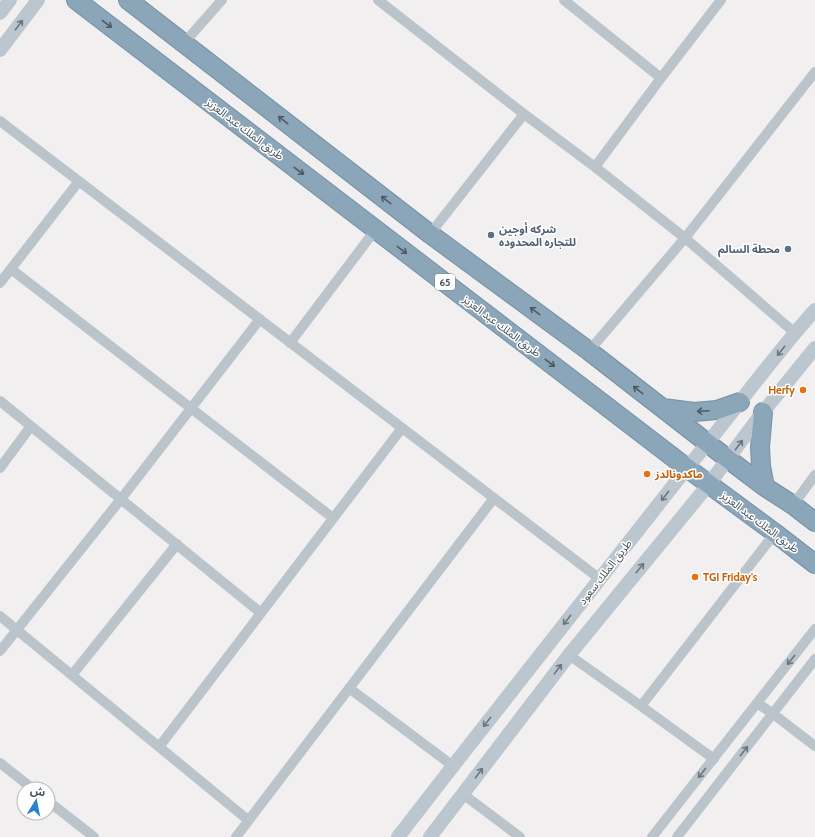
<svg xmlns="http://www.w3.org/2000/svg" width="815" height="837" viewBox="0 0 815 837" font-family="Cabin,'Noto Sans Arabic',sans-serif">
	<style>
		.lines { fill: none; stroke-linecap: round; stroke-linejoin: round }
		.highway-casing { stroke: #7690a5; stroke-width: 20 }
		.street { stroke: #bbc4ca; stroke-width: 10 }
		.secondary { stroke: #bcc6cf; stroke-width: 14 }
		.highway { stroke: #8ba5b9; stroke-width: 18 }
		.oneway { stroke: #4f5b64 }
		.oneway2 { stroke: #6b767d }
		.oneway3 { stroke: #6a757c }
		.service-dot { fill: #5c6f8a; stroke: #fff; stroke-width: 1.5 }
		.food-dot { fill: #e8710a; stroke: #fff; stroke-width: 1.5 }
		.labels { text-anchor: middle; stroke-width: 3; stroke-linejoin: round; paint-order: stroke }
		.shield { fill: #fff; stroke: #7f878c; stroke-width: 1 }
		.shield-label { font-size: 10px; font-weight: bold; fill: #48535a }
		.street-label { font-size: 11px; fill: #48535a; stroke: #fff }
		.service-label { font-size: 11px; font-weight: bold; fill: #4e5e75; stroke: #fff; text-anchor: start }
		.food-label { font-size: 11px; font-weight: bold; fill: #c56008; stroke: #fff; text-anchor: start }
	</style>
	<rect width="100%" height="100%" fill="#f1efef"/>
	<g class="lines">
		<!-- highway casing -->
		<g class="highway-casing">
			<path id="highway" d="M 76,0 L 687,468 L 775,533 L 815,564
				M 128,0 L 430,234 L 589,351 L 728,459 L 765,487 L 793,505 L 815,522
				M 663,408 L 694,412 L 717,410 L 740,402
				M 763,412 L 760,447 L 761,466 L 765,487"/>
		</g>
		<!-- street -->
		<path class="street" d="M 378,0 L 524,114 L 595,167 L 685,238 L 795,333
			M 564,0 L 661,78
			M 184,43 L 222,0
			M 0,121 L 600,579
			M 595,167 L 661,78 L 721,0
			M 430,234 L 524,114
			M 11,269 L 333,518
			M 0,283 L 79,181
			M 290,343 L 376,229
			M 589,351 L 685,238 L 815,72
			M 0,401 L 261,613
			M 0,468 L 31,426
			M 793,505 L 815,475
			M 0,616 L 248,820
			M 0,651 L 121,499 L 260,319
			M 569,655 L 641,706 L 714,759
			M 72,675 L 177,544
			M 349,688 L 453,766
			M 757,703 L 772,713 L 815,746
			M 641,706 L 775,533
			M 159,747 L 402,428
			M 0,763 L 33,789
			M 463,794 L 520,837
			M 48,801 L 94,837
			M 236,837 L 494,498
			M 652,837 L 815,629
			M 677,837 L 815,659"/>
		<!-- secondary -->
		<path class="secondary" d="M 0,13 L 10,0
			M 0,50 L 38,0
			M 398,837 L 453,766 L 687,468 C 731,416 770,360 815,310
			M 430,837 L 569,655 L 709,484 L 763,412 L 815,348"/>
		<!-- highway -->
		<use href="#highway" class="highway"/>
	</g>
	<!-- one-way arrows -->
	<defs><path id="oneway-shaft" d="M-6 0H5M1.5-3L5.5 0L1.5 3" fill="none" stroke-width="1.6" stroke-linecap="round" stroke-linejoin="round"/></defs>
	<g class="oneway">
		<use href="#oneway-shaft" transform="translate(107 24) rotate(37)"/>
		<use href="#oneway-shaft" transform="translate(283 120) rotate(-142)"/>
		<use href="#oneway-shaft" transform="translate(299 171) rotate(37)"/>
		<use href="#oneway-shaft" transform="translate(386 200) rotate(-142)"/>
		<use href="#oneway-shaft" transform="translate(402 250) rotate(37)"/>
		<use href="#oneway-shaft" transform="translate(535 311) rotate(-144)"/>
		<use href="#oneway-shaft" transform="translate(550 363) rotate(37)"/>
		<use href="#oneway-shaft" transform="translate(638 390) rotate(-142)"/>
		<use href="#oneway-shaft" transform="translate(703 411) rotate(177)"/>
	</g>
	<g class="oneway2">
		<use href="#oneway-shaft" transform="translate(19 25) rotate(-53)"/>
		<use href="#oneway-shaft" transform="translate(781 351) rotate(128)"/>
		<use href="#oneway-shaft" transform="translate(739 445) rotate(-53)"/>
		<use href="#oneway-shaft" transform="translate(665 496) rotate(128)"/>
		<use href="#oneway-shaft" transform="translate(640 568) rotate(-51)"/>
		<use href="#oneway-shaft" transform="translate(567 620) rotate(128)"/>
		<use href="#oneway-shaft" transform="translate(558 669) rotate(-53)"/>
		<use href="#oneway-shaft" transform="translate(487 722) rotate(128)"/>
		<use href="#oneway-shaft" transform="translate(479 773) rotate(-53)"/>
	</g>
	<g class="oneway3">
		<use href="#oneway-shaft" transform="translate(791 660) rotate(128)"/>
		<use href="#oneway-shaft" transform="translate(744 751) rotate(-52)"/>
		<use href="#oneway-shaft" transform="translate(702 773) rotate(128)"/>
	</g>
	<!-- markers -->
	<g class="service-dot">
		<circle cx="491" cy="235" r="4"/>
		<circle cx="788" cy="249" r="4"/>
	</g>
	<g class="food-dot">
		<circle cx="803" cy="390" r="4"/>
		<circle cx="647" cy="474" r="4"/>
		<circle cx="695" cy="577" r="4"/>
	</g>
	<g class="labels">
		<!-- shield labels -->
		<rect class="shield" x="435" y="274" width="20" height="16" rx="3"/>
		<g class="shield-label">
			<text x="445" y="286">65</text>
		</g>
		<!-- street labels -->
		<g class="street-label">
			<text transform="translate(245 129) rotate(37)" y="4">طريق الملك عبد العزيز</text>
			<text transform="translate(502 326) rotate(37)" y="4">طريق الملك عبد العزيز</text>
			<text transform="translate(760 522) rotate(37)" y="4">طريق الملك عبد العزيز</text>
			<text transform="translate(605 572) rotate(-52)" y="4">طريق الملك سعود</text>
		</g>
		<!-- service labels -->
		<g class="service-label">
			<text x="499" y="233">شركه أوجين<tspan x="499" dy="13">للتجاره المحدوده</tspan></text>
			<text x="780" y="253" text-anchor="end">محطة السالم</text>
		</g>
		<!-- food labels -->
		<g class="food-label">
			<text x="795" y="394" text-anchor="end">Herfy</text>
			<text x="655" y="478">ماكدونالدز</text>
			<text x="703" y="581">TGI Friday's</text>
		</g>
	</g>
	<!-- north arrow -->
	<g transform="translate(36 801) rotate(10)"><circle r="19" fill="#ffffff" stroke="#b6babd"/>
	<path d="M0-3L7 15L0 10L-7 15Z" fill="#2a80d0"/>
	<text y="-6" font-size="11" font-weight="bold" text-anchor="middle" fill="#48535a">ش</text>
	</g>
</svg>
